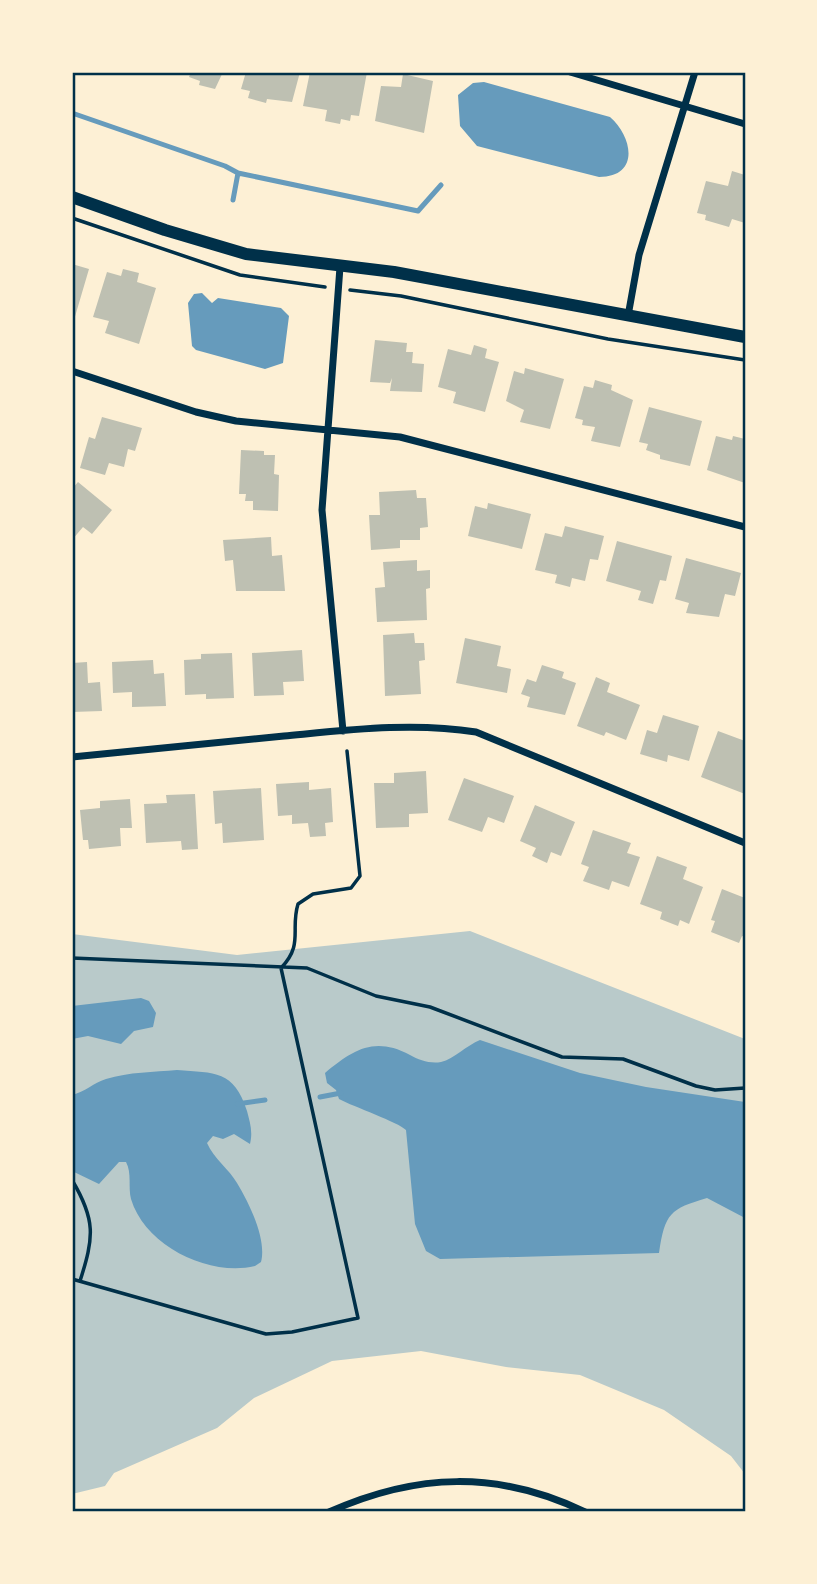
<svg xmlns="http://www.w3.org/2000/svg" width="817" height="1584" viewBox="0 0 817 1584" font-family="Montserrat,sans-serif">
	<style>
		.green { fill: #b9caca }
		.water { fill: #669bbc }
		.lines { fill: none; stroke-linecap: round; stroke-linejoin: round }
		.stream { stroke: #669bbc; stroke-width: 5 }
		.building { fill: #bec0b2 }
		.path { stroke: #003049; stroke-width: 3.5 }
		.minor { stroke: #003049; stroke-width: 7 }
		.tertiary { stroke: #003049; stroke-width: 12 }
		.neatline { fill: none; stroke: #003049; stroke-width: 2.5 }
	</style>
	<rect width="100%" height="100%" fill="#fdf0d5"/>
	<!-- green -->
	<path class="green" d="M 470,931 L 745,1039 L 745,1474 L 731,1456 L 664,1410 L 580,1375 L 506,1367 L 421,1351 L 332,1361 L 254,1398 L 217,1428 L 114,1473 L 105,1486 L 72,1494 L 72,934 L 237,955 Z"/>
	<!-- water -->
	<path class="water" d="M 484,82 L 610,117 C 633,137 640,177 599,177 L 477,146 L 460,126 L 458,95 L 473,83 Z
		M 202,293 L 212,303 L 218,298 L 281,308 L 289,316 L 283,363 L 265,369 L 196,350 L 192,346 L 188,303 L 194,294 Z
		M 141,998 L 149,1001 L 156,1013 L 153,1027 L 134,1031 L 121,1044 L 88,1036 L 72,1039 L 72,1006 Z
		M 480,1040 L 580,1073 L 646,1087 L 745,1102 L 745,1218 L 707,1198 C 670,1209 665,1213 659,1253 L 440,1259 L 426,1251 L 415,1224 L 406,1130 C 398,1122 354,1107 339,1099 L 336,1090 L 327,1083 L 325,1073 C 353,1050 374,1036 410,1055 C 419,1060 430,1064 441,1062 C 454,1059 467,1045 480,1040 Z
		M 177,1070 C 215,1073 234,1070 247,1111 C 250,1123 253,1131 250,1144 L 234,1134 L 223,1139 L 213,1136 L 207,1143 C 214,1159 229,1169 237,1183 C 249,1203 267,1239 261,1262 L 255,1266 C 209,1277 145,1246 131,1199 C 128,1187 132,1173 126,1162 L 119,1162 L 99,1184 L 72,1171 L 72,1095 C 85,1092 93,1083 106,1079 C 129,1072 154,1072 177,1070 Z"/>
	<g class="lines">
		<!-- stream -->
		<path class="stream" d="M 72,113 L 225,166 L 238,173 L 233,200
			M 238,173 L 418,211 L 441,185
			M 320,1097 L 341,1093
			M 237,1104 L 265,1100"/>
	</g>
	<!-- building -->
	<path class="building" d="M 191,72 L 223,72 L 215,89 L 199,85 L 200,81 L 189,77 Z
		M 246,72 L 300,72 L 292,102 L 267,99 L 266,103 L 248,98 L 250,91 L 241,89 Z
		M 310,72 L 334,72 L 335,75 L 335,72 L 367,72 L 359,116 L 351,115 L 350,121 L 341,119 L 340,124 L 325,121 L 327,110 L 303,106 Z
		M 403,74 L 433,81 L 424,133 L 375,121 L 381,86 L 401,87 Z
		M 732,171 L 745,175 L 745,223 L 732,219 L 729,227 L 705,220 L 706,215 L 697,213 L 706,181 L 728,186 Z
		M 72,264 L 89,269 L 74,320 L 72,319 Z
		M 123,269 L 139,273 L 137,282 L 156,288 L 139,344 L 105,333 L 109,321 L 93,317 L 107,272 L 121,276 Z
		M 375,340 L 407,343 L 406,352 L 413,352 L 412,363 L 424,364 L 422,392 L 390,391 L 392,378 L 390,383 L 370,382 Z
		M 474,345 L 487,349 L 485,358 L 499,362 L 485,412 L 453,403 L 456,392 L 438,387 L 448,349 L 471,355 Z
		M 525,368 L 564,379 L 550,429 L 520,422 L 524,410 L 506,401 L 514,371 L 524,374 Z
		M 595,380 L 612,385 L 611,390 L 633,400 L 620,447 L 591,441 L 595,427 L 582,425 L 583,420 L 575,418 L 584,386 L 593,388 Z
		M 649,407 L 702,421 L 690,466 L 660,459 L 660,455 L 646,450 L 648,444 L 639,442 Z
		M 102,417 L 142,428 L 135,451 L 128,449 L 124,467 L 109,463 L 105,475 L 80,468 L 89,437 L 95,439 Z
		M 716,436 L 732,440 L 733,436 L 745,439 L 745,483 L 707,470 Z
		M 241,450 L 264,451 L 264,455 L 275,455 L 274,474 L 279,475 L 278,511 L 253,510 L 253,501 L 245,501 L 246,494 L 239,494 Z
		M 78,482 L 112,510 L 92,534 L 83,527 L 72,540 L 72,489 Z
		M 416,490 L 417,498 L 426,498 L 428,527 L 420,528 L 420,540 L 400,540 L 400,548 L 371,550 L 369,515 L 380,515 L 379,492 Z
		M 488,503 L 531,514 L 522,549 L 468,536 L 475,506 L 487,509 Z
		M 565,526 L 604,536 L 598,560 L 590,559 L 585,581 L 572,578 L 570,587 L 555,583 L 557,575 L 535,570 L 545,533 L 562,537 Z
		M 271,537 L 272,556 L 282,555 L 285,591 L 236,591 L 233,560 L 225,561 L 223,540 Z
		M 617,541 L 672,556 L 666,581 L 660,580 L 653,604 L 638,600 L 641,591 L 606,581 Z
		M 686,558 L 741,573 L 735,596 L 725,594 L 719,617 L 686,613 L 689,603 L 675,599 Z
		M 417,560 L 417,571 L 430,570 L 430,588 L 426,589 L 427,620 L 377,622 L 375,588 L 385,587 L 383,562 Z
		M 414,633 L 415,643 L 424,643 L 425,660 L 419,661 L 421,694 L 385,696 L 383,635 Z
		M 465,638 L 501,646 L 497,666 L 511,669 L 507,693 L 456,683 Z
		M 302,650 L 304,681 L 283,682 L 284,695 L 254,696 L 252,653 Z
		M 232,653 L 234,698 L 206,699 L 206,694 L 185,695 L 184,660 L 201,659 L 201,654 Z
		M 153,660 L 154,674 L 164,673 L 166,706 L 132,707 L 132,692 L 113,693 L 112,662 Z
		M 87,662 L 88,683 L 100,682 L 102,711 L 72,712 L 72,663 Z
		M 542,665 L 564,672 L 562,678 L 576,683 L 565,715 L 527,707 L 530,697 L 521,694 L 527,679 L 536,682 Z
		M 596,677 L 610,683 L 607,692 L 640,705 L 626,740 L 606,732 L 604,736 L 577,726 Z
		M 663,715 L 699,726 L 689,761 L 668,755 L 667,762 L 640,754 L 647,730 L 657,733 Z
		M 718,731 L 745,741 L 745,794 L 701,777 Z
		M 426,771 L 428,813 L 409,814 L 409,827 L 376,828 L 374,783 L 394,783 L 394,773 Z
		M 464,778 L 514,796 L 504,823 L 488,817 L 482,832 L 448,820 Z
		M 309,782 L 309,790 L 331,788 L 333,822 L 325,823 L 326,836 L 310,837 L 308,823 L 292,824 L 292,815 L 278,816 L 276,784 Z
		M 261,788 L 264,840 L 223,843 L 222,823 L 215,824 L 213,791 Z
		M 195,794 L 198,849 L 182,850 L 181,841 L 146,843 L 144,804 L 167,803 L 166,795 Z
		M 130,799 L 132,828 L 120,828 L 121,846 L 89,849 L 88,840 L 83,840 L 80,810 L 100,808 L 100,801 Z
		M 535,805 L 575,822 L 561,856 L 551,852 L 547,863 L 532,856 L 536,848 L 520,841 Z
		M 593,830 L 631,843 L 627,853 L 640,857 L 629,887 L 612,881 L 609,890 L 583,881 L 589,867 L 581,864 Z
		M 657,856 L 687,867 L 683,879 L 703,887 L 689,924 L 680,920 L 678,926 L 660,919 L 662,912 L 640,904 Z
		M 722,889 L 745,898 L 745,937 L 742,936 L 739,943 L 711,932 L 715,921 L 711,920 Z"/>
	<g class="lines">
		<!-- path -->
		<path class="path" d="M 72,218 L 240,275 L 325,287
			M 350,290 L 401,296 L 608,339 L 745,360
			M 72,958 L 307,968 L 376,996 L 430,1007 L 562,1057 L 623,1059 L 696,1086 L 715,1090 L 745,1088
			M 72,1180 C 96,1220 94,1237 80,1281
			M 72,1279 L 266,1334 L 292,1332 L 358,1318 L 281,968 C 304,944 290,930 298,904 L 313,894 L 351,888 L 360,876 L 347,751"/>
		<!-- minor -->
		<path class="minor" d="M 570,72 L 745,124
			M 340,267 L 322,510 L 343,731
			M 628,316 L 639,255 L 695,72
			M 72,371 L 196,412 L 236,421 L 400,437 L 745,527
			M 72,757 C 143,750 213,743 284,736 C 348,730 412,722 476,732 L 745,843
			M 329,1512 C 416,1473 498,1470 585,1512"/>
		<!-- tertiary -->
		<path class="tertiary" d="M 72,197 L 165,230 L 246,254 L 394,272 L 745,337"/>
	</g>
	<!-- border -->
	<rect width="817" height="1584" fill="none" stroke="#fdf0d5" stroke-width="147"/>
	<rect x="74" y="74" width="670" height="1436" class="neatline"/>
</svg>
